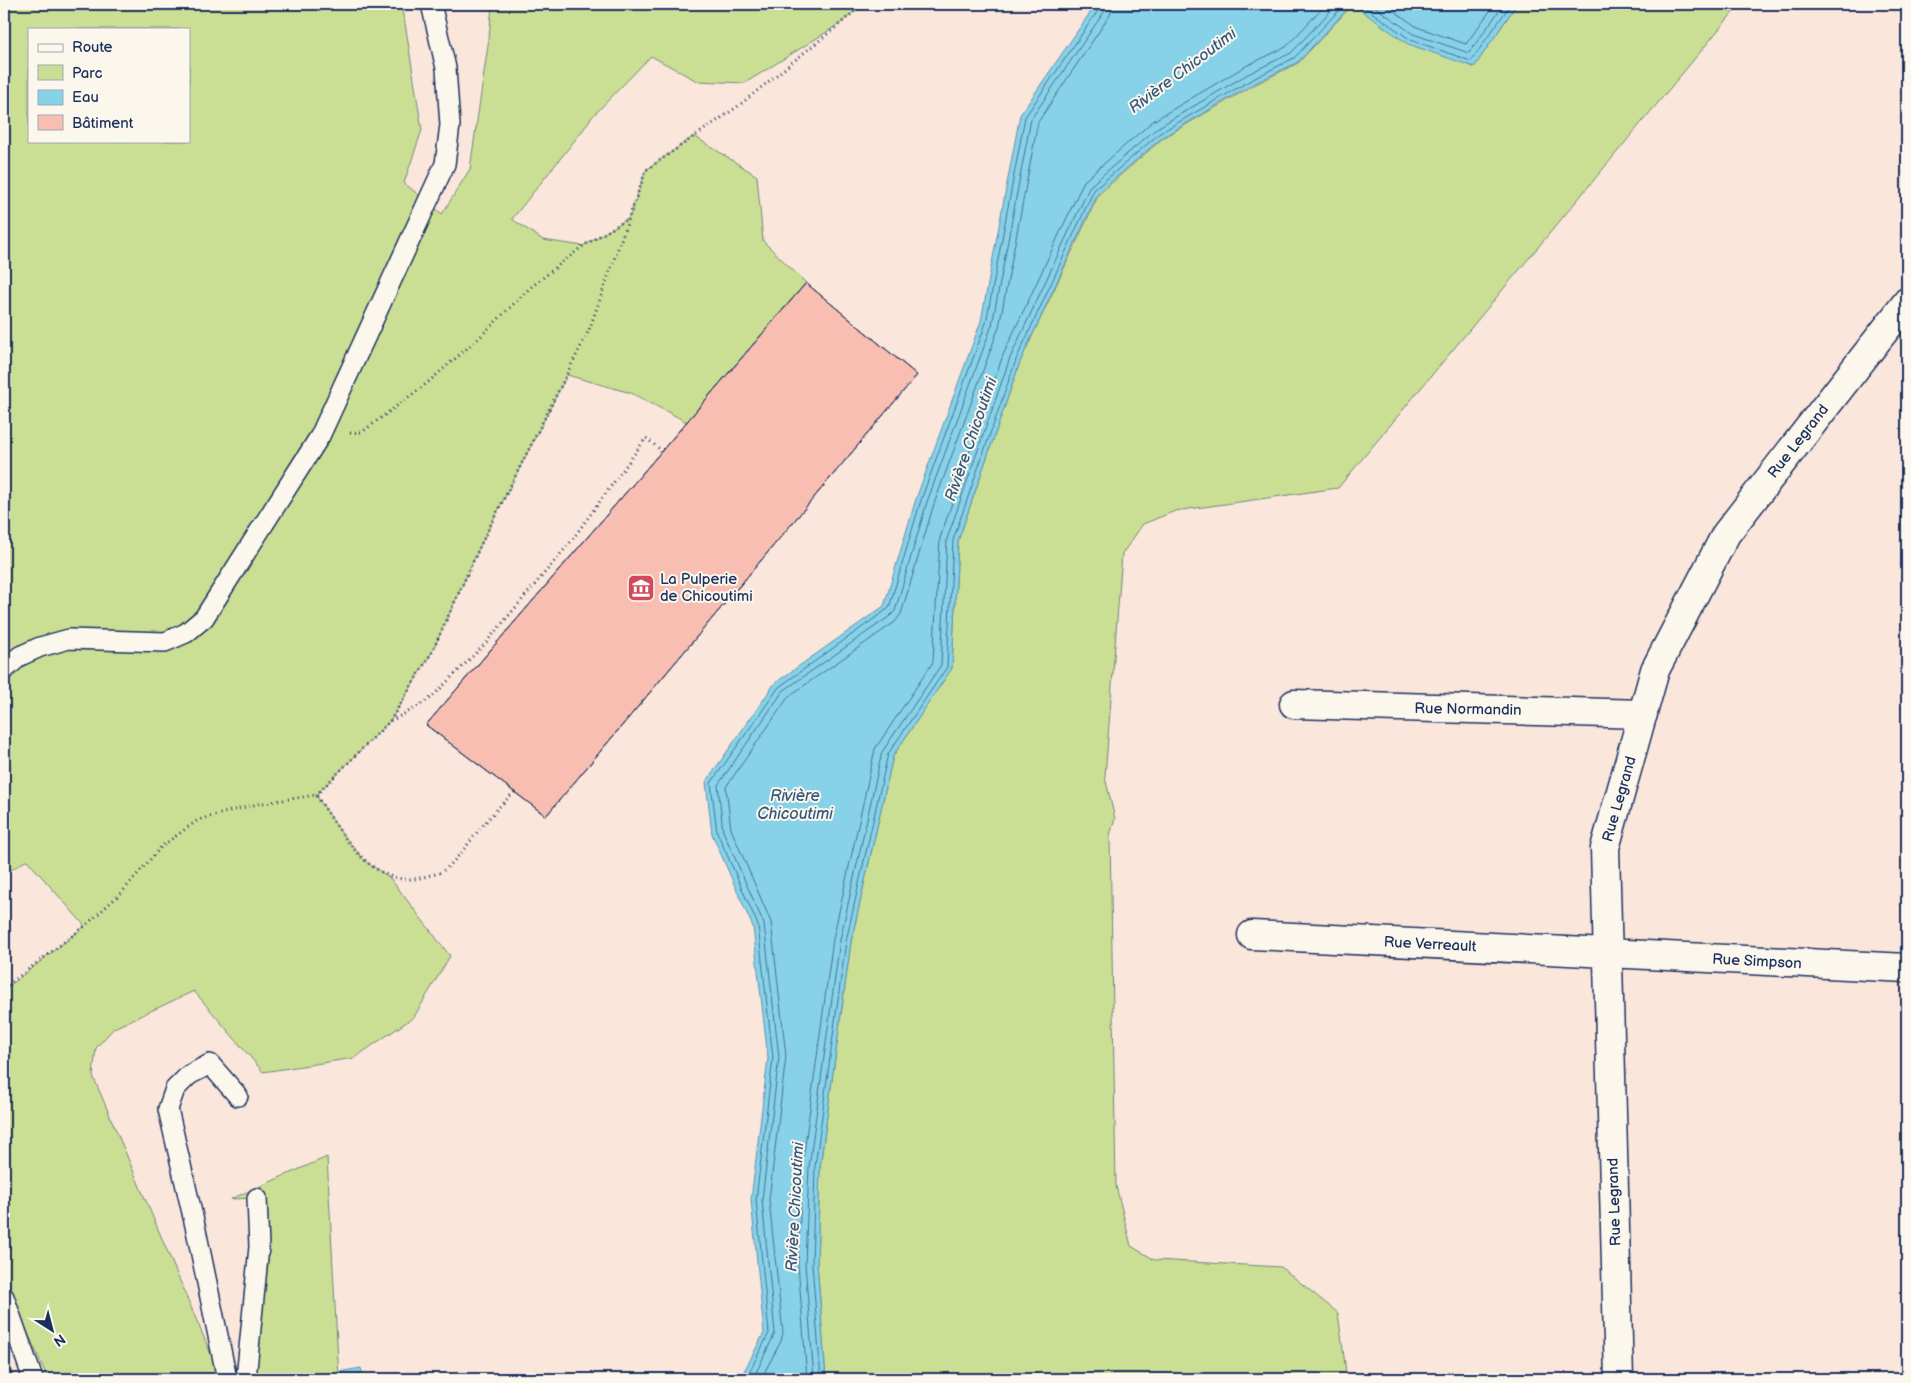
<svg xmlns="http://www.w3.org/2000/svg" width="1911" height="1383" viewBox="0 0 1911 1383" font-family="'Balsamiq Sans',sans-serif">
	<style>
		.green { fill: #cadf94; stroke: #728779; fill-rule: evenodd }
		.water { fill: #87d2e8; stroke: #5c91b1 }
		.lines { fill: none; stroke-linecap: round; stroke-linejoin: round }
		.shore { stroke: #467095; stroke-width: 1 }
		.building { fill: #f8beb2; stroke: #1b2f5e }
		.lane-casing { stroke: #1b2f5e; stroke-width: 22 }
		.street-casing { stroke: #1b2f5e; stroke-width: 31 }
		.path { stroke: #1b2f5e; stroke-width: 3; stroke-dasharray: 1 4; stroke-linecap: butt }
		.lane { stroke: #fbf7ec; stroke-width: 19 }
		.street { stroke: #fbf7ec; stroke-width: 28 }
		.labels { text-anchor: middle; stroke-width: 4; stroke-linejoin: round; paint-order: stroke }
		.street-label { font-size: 15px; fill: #1b2f5e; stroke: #fbf7ec }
		.poi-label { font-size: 15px; fill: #1b2f5e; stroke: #fbf7ec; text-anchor: start }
		.water-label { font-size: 16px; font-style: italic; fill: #365880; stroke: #fbf7ec }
	</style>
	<rect width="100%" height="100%" fill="#fae6db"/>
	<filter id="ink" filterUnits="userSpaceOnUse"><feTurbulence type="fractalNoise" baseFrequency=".02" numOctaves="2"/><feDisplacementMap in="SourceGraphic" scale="10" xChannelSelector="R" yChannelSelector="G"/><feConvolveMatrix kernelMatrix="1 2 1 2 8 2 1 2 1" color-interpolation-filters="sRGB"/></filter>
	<g filter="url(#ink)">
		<!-- green -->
		<path class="green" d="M 4,4 L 400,4 L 405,23 L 422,130 L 404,183 L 442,214 L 470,169 L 489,38 L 492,4 L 863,4 L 841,23 L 745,83 L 697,81 L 651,56 L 591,118 L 583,130 L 512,219 L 543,240 L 583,246 L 629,218 L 646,170 L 694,136 L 757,176 L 763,241 L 806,283 L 687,422 L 631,393 L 567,375 L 481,544 L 432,652 L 403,700 L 390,721 L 316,795 L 340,831 L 365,861 L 390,878 L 450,956 L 414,1017 L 354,1058 L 263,1072 L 194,991 L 114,1028 L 96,1048 L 93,1076 L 216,1366 L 215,1379 L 48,1379 L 23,1322 L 4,1269 L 4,990 L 85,926 L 27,860 L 4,874 ZM 29,29 L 189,29 L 189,141 L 29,141 Z
			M 1353,4 L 1474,67 L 1517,4 L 1740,4 L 1338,488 L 1175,511 L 1143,524 L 1122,554 L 1105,777 L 1115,819 L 1110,835 L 1116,1186 L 1131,1246 L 1155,1260 L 1281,1267 L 1338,1313 L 1347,1379 L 826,1379 L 817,1263 L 820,1167 L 851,942 L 893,756 L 952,668 L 958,541 L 1020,362 L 1099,194 L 1163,138 L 1254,85 L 1298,63 Z
			M 327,1157 L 339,1379 L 241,1379 L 257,1198 L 231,1199 Z
			M 4,1353 L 14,1379 L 4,1379 Z"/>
		<!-- water -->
		<path class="water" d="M 1096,4 L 1517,4 L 1474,67 L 1408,44 L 1352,4 L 1298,62 L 1253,84 L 1163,137 L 1098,193 L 1020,362 L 958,541 L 952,668 L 893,756 L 851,942 L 820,1167 L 817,1263 L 826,1379 L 740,1379 L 764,1333 L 751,1200 L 768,1058 L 753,927 L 712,834 L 706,782 L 775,683 L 884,606 L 916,499 L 981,321 L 1020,115 Z
			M 361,1368 L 364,1379 L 339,1379 L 338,1372 Z"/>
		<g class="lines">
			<!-- shore -->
			<path class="shore" d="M 1360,4 L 1411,40 L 1471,61 L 1511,4
				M 1371,4 L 1413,34 L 1469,53 L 1504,4
				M 1384,4 L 1417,27 L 1466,44 L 1495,4
				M 746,1379 L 769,1333 L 756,1200 L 773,1058 L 758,925 L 717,832 L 711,783 L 779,687 L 889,608 L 921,500 L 986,323 L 1025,117 L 1099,9 L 1100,4
				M 753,1379 L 775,1333 L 762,1200 L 779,1057 L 764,924 L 723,831 L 718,785 L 783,691 L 890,616 L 895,611 L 927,502 L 992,325 L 1031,119 L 1104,12 L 1106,4
				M 761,1379 L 781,1341 L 783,1333 L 769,1200 L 786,1056 L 771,922 L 731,829 L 726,787 L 789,696 L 895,622 L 901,614 L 934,504 L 999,327 L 1038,122 L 1110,15 L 1113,4
				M 807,1379 L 798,1264 L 802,1167 L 833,939 L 875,749 L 933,662 L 940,538 L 1003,355 L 1084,181 L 1153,121 L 1244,67 L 1286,47 L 1326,4
				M 814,1379 L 805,1264 L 809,1167 L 840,940 L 882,752 L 941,665 L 947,539 L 1010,358 L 1090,186 L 1157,128 L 1248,74 L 1291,53 L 1337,4
				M 821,1379 L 812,1264 L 815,1167 L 846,941 L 888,754 L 947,667 L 953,540 L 1016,360 L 1094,190 L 1160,133 L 1251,80 L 1294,58 L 1345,4"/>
		</g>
		<!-- building -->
		<path class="building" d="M 806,283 L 917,375 L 546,816 L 426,725 Z
			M 806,283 L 917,375 L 546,816 L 426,725 Z"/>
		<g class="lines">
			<!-- lane casing -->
			<g class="lane-casing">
				<path id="lane" d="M 4,670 L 20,656 L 40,647 L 69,639 L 165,642 L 186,633 L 204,618 L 320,436 L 445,164 L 450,125 L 446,68 L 431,4
					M 4,1297 L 33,1379
					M 227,1379 L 196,1230 L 168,1109 L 175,1089 L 189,1075 L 210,1064 L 238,1096
					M 246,1379 L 259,1247 L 257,1198"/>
			</g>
			<!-- street casing -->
			<g class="street-casing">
				<path id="street" d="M 1294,704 L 1643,714
					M 1252,935 L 1907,968
					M 1619,1379 L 1605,848 L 1655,670 L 1726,534 L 1907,302"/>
			</g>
			<!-- path -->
			<path class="path" d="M 350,433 L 362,432 L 426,384 L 479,338 L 530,288 L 583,246 L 628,219
				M 390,721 L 432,652 L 481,544 L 589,330 L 646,170 L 737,107 L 841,23 L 863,4
				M 316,795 L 390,721 L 410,711 L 431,698 L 484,645 L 569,544 L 646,438 L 662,451
				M 4,988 L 85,926 L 122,892 L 162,846 L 198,820 L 257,804 L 316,795 C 341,832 373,894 427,876 C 431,875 437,874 441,872 C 456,863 473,836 485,823 C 494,812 504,802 514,792"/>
			<!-- lane -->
			<use href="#lane" class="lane"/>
			<!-- street -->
			<use href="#street" class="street"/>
		</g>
	</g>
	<!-- icons -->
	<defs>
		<g id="museum-square" transform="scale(1.4375)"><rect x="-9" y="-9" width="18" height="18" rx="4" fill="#d1495b" stroke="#fbf7ec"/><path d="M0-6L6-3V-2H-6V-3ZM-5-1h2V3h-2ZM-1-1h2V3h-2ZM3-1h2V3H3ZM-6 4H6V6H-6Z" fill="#fff"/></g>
	</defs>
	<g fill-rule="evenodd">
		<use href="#museum-square" x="641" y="588"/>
	</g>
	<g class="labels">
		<!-- street labels -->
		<g class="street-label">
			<text transform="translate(1798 441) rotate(-52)" y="5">Rue Legrand</text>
			<text transform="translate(1468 709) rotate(1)" y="5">Rue Normandin</text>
			<text transform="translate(1619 799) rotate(-74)" y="5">Rue Legrand</text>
			<text transform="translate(1430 944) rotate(3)" y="5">Rue Verreault</text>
			<text transform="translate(1757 961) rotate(3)" y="5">Rue Simpson</text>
			<text transform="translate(1614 1202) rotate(-92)" y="5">Rue Legrand</text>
		</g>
		<!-- poi labels -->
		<g class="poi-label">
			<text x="660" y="584">La Pulperie<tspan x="660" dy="17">de Chicoutimi</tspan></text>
		</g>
		<!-- water labels -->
		<g class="water-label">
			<text transform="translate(1182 70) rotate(-37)" y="6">Rivière Chicoutimi</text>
			<text transform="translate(970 439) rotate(-71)" y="6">Rivière Chicoutimi</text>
			<text x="795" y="801">Rivière<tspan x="795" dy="18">Chicoutimi</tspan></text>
			<text transform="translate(794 1207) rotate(-87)" y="6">Rivière Chicoutimi</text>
		</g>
	</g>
	<!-- margin -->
	<rect width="1911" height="1383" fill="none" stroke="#fbf7ec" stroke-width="20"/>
	<rect x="10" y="10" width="1891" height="1363" fill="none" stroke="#1b2f5e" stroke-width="2" filter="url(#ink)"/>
	<!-- legend -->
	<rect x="28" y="28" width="162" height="115" fill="#fbf7ec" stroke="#a1a7b3"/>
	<rect x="38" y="44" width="25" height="8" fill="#fbf7ec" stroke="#a1a7b3"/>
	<text x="72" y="52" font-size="15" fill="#1b2f5e">Route</text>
	<rect x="38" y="65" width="25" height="15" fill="#cadf94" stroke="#a1a7b3"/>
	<text x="72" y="78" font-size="15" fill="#1b2f5e">Parc</text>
	<rect x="38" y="90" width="25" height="15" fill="#87d2e8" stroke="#a1a7b3"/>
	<text x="72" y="102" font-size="15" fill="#1b2f5e">Eau</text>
	<rect x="38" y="115" width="25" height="15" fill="#f8beb2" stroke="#a1a7b3"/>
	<text x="72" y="128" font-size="15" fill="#1b2f5e">Bâtiment</text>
	<!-- north arrow -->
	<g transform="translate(52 1330) rotate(144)" stroke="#fbf7ec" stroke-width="4" paint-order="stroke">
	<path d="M0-4L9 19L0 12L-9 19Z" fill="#1b2f5e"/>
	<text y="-8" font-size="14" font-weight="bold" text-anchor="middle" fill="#1b2f5e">N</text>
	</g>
</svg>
